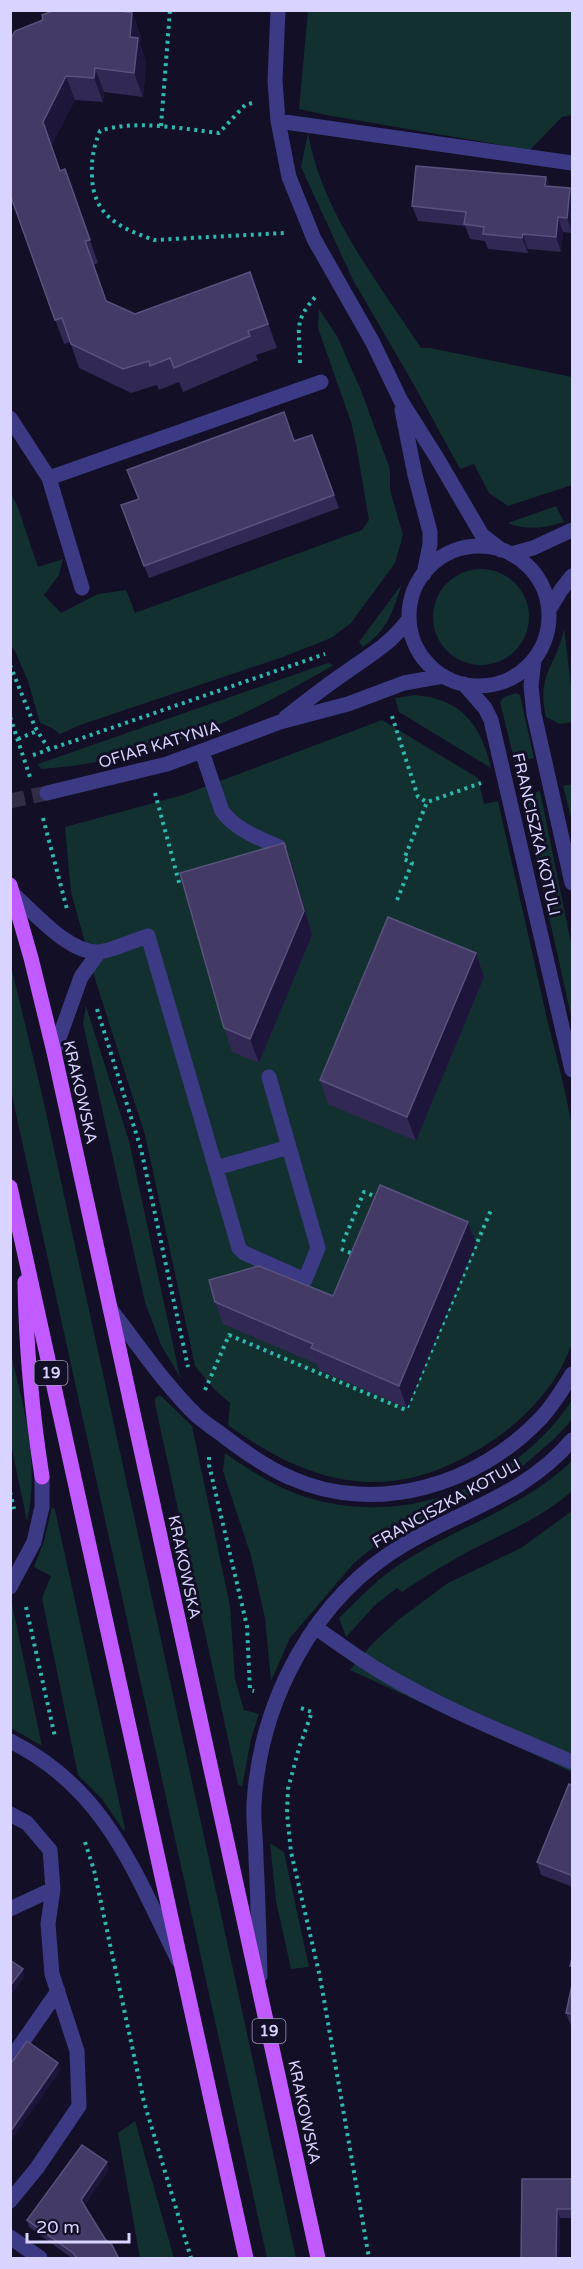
<svg xmlns="http://www.w3.org/2000/svg" width="583" height="2269" viewBox="0 0 583 2269" font-family="'Varela Round',sans-serif">
	<style>
		.green { fill: #12302f }
		.lines { fill: none; stroke-linecap: round; stroke-linejoin: round }
		.minor-tunnel { stroke: #312d47; stroke-width: 15; stroke-dasharray: 15 8; stroke-linecap: butt }
		.path { stroke: #2fb8b0; stroke-width: 4; stroke-dasharray: 3 4.5; stroke-linecap: butt }
		.minor { stroke: #3d3a85; stroke-width: 15 }
		.major { stroke: #c25bff; stroke-width: 15 }
		.wall { fill: #312854 }
		.shaded-wall { fill: #1d163a }
		.building { fill: #433a66; stroke: #5a527e; stroke-width: 1.5 }
		.labels { text-anchor: middle; stroke-width: 6; stroke-linejoin: round; paint-order: stroke }
		.shield { fill: #130f26; stroke: #9e99be; stroke-width: 1.5 }
		.shield-label { font-size: 15px; font-weight: bold; fill: #d9d4ff }
		.street-label { font-size: 16px; fill: #d9d4ff; stroke: #130f26 }
	</style>
	<rect width="100%" height="100%" fill="#130f26"/>
	<!-- green -->
	<path class="green" d="M 308,11 L 572,11 L 572,115 L 562,117 L 530,150 L 326,115 L 299,109 Z
		M 308,133 C 322,213 378,282 421,348 L 430,348 L 572,377 L 572,485 L 508,506 L 489,493 L 474,464 L 460,469 L 413,383 L 353,280 L 301,167 Z
		M 319,309 L 337,336 L 360,388 L 390,469 L 390,490 L 403,535 L 395,563 L 351,623 L 331,638 L 283,657 L 80,725 L 60,734 L 52,728 L 40,723 L 28,681 L 14,649 L 11,648 L 11,494 L 17,505 L 38,567 L 63,559 L 59,575 L 44,595 L 61,613 L 98,594 L 126,590 L 135,613 L 362,530 L 369,520 L 356,444 L 351,422 L 318,328 Z
		M 556,506 L 564,522 C 544,528 527,531 508,523 Z
		M433 617a48 48 0 1 1 96 0a48 48 0 1 1-96 0Z
		M 402,584 C 392,612 389,629 363,647 L 359,642 Z
		M 564,628 L 572,694 L 572,722 L 560,724 L 546,717 C 536,672 558,665 564,628 Z
		M 328,663 L 334,665 C 239,720 152,761 41,769 L 38,764 Z
		M 516,693 L 520,695 L 534,758 L 515,763 L 500,702 L 504,697 Z
		M 415,695 C 462,699 481,725 491,768 L 399,712 L 395,698 Z
		M 382,720 L 478,778 L 484,804 L 498,801 C 514,873 531,946 547,1019 C 556,1055 566,1091 572,1128 C 574,1141 572,1157 572,1171 C 572,1204 572,1236 572,1268 C 572,1284 576,1334 571,1346 C 552,1400 500,1442 449,1465 C 368,1502 295,1474 228,1425 L 230,1403 L 214,1389 L 195,1366 L 145,1135 L 96,982 L 71,892 L 65,827 L 183,795 Z
		M 572,784 L 572,821 L 563,786 Z
		M 540,791 L 572,948 L 572,1020 L 522,796 Z
		M 11,966 L 41,1090 L 296,2258 L 267,2258 L 11,1091 Z
		M 86,1006 L 129,1141 L 180,1377 L 161,1345 L 145,1302 L 83,1023 Z
		M 10,1351 C 24,1407 40,1463 27,1521 L 11,1445 Z
		M 160,1395 L 192,1426 L 230,1606 L 235,1679 L 244,1710 L 259,1714 L 251,1739 L 242,1787 L 238,1784 L 155,1404 L 155,1398 Z
		M 572,1400 L 572,1418 L 569,1423 L 554,1439 L 523,1466 L 470,1498 L 406,1526 L 381,1541 L 353,1564 L 290,1638 L 271,1681 L 265,1618 L 251,1556 L 223,1471 L 225,1453 C 251,1471 278,1489 309,1498 C 406,1527 517,1485 572,1400 Z
		M 572,1461 L 572,1491 C 544,1516 507,1532 473,1549 C 449,1562 425,1576 402,1592 L 397,1588 L 375,1605 L 346,1637 L 339,1618 C 358,1600 375,1581 397,1566 C 455,1527 520,1510 572,1461 Z
		M 52,1507 L 55,1510 L 125,1829 L 124,1831 L 102,1799 L 78,1775 L 42,1598 L 51,1576 L 34,1567 L 44,1541 Z
		M 572,1511 L 572,1772 L 350,1670 L 372,1644 L 398,1620 L 448,1583 L 521,1548 Z
		M 12,1604 L 42,1746 L 11,1728 Z
		M 270,1843 L 284,1852 L 309,1967 L 291,1969 L 276,1901 Z
		M 135,2121 L 174,2258 L 140,2258 L 118,2133 Z"/>
	<g class="lines">
		<!-- minor-tunnel -->
		<path class="minor-tunnel" d="M 10,801 L 47,793"/>
		<!-- path -->
		<path class="path" d="M 252,103 L 245,105 L 219,133 C 183,129 135,119 100,131 C 94,145 91,160 92,176 C 93,216 120,228 154,240 L 284,233
			M 161,126 L 170,10
			M 300,363 C 300,330 292,322 317,295
			M 10,665 L 35,727 L 48,748
			M 392,716 L 418,797 L 427,802
			M 10,717 L 30,777
			M 18,739 L 37,731
			M 33,755 L 325,654
			M 155,793 L 180,886
			M 43,818 L 67,909
			M 397,900 L 412,863 L 404,859 L 427,802 L 481,783
			M 97,1009 L 141,1149 L 188,1367
			M 343,1242 L 364,1192 L 379,1198
			M 341,1249 L 356,1255
			M 205,1390 L 229,1335 L 406,1410 L 491,1210
			M 209,1457 L 209,1465 L 247,1626 L 250,1690 L 254,1691
			M 10,1492 L 14,1509
			M 26,1607 L 55,1737
			M 301,1708 L 312,1712 L 299,1748 L 288,1789 L 287,1813 L 291,1852 L 320,1977 L 369,2258
			M 85,1842 L 94,1870 L 144,2102 L 191,2258"/>
		<!-- minor -->
		<path class="minor" d="M 278,10 L 275,81 L 278,121 L 289,177 L 314,239 L 372,341 L 401,401 L 437,458 L 482,535 L 501,550
			M 278,121 L 572,163
			M 402,410 L 415,475 L 430,532 L 430,544 L 424,574
			M 10,418 L 49,478 L 82,588
			M 49,478 L 321,382
			M409 616a70 70 0 1 1 140 0a70 70 0 1 1-140 0Z
			M 511,554 L 533,548 L 572,530
			M 549,610 L 561,590 L 572,576
			M 534,660 L 531,686 L 534,714 L 572,883
			M 464,684 L 485,708 L 491,720 L 572,1070
			M 286,717 C 304,703 323,688 342,675 C 368,656 389,646 409,619
			M 202,752 L 222,811 C 236,830 259,838 279,847
			M 47,793 L 167,764 L 280,722 L 348,704 L 404,683 L 443,676
			M 13,894 C 34,912 68,953 98,952 C 112,951 134,940 148,936 L 239,1248 L 244,1253 L 305,1280 L 318,1248 L 289,1147 L 216,1168
			M 54,1052 L 81,977 L 99,952
			M 269,1077 L 289,1147
			M 110,1309 C 138,1344 164,1384 196,1415 C 205,1423 216,1430 225,1437 C 246,1453 267,1468 291,1478 C 376,1516 478,1485 541,1418 C 553,1405 563,1389 572,1374
			M 10,1587 L 34,1542 L 42,1507 L 42,1477
			M 315,1627 C 346,1649 375,1670 408,1687 C 461,1716 517,1738 572,1762
			M 10,1741 C 105,1788 134,1871 178,1960
			M 10,1814 L 27,1823 L 50,1850 L 53,1889 L 48,1924 L 52,1974 L 77,2051 L 79,2106 L 37,2168 L 10,2201
			M 10,1909 L 53,1889
			M 260,1976 C 259,1937 258,1898 256,1859 C 256,1841 253,1822 254,1804 C 260,1701 314,1597 405,1544 C 464,1509 525,1495 572,1440
			M 10,2060 L 58,1991
			M 10,2237 L 40,2258"/>
		<!-- major -->
		<path class="major" d="M 10,885 L 31,958 L 54,1052 L 318,2258
			M 10,1187 L 246,2258
			M 25,1282 C 26,1347 32,1412 42,1477"/>
	</g>
	<!-- wall -->
	<path class="wall" d="M 132,13 L 141,37 L 140,44 L 146,62 L 143,97 L 104,92 L 103,102 L 75,100 L 51,146 L 60,171 L 65,169 L 98,263 L 93,265 L 106,301 L 135,314 L 250,272 L 277,348 L 256,355 L 258,360 L 183,392 L 179,382 L 159,390 L 157,385 L 131,393 L 79,368 L 70,342 L 64,344 L 10,194 L 10,40 Z
		M 546,177 L 550,187 L 570,188 L 573,196 L 572,233 L 563,232 L 561,252 L 528,249 L 528,253 L 488,249 L 485,241 L 470,239 L 465,226 L 418,221 L 412,206 Z
		M 312,435 L 339,508 L 149,578 L 121,505 L 138,499 L 127,470 L 295,441 Z
		M 284,843 L 293,867 L 312,935 L 259,1063 L 232,1052 L 224,1028 Z
		M 476,953 L 484,977 L 416,1141 L 328,1104 L 320,1080 Z
		M 476,1243 L 407,1408 L 319,1370 L 317,1364 L 223,1324 L 215,1302 L 333,1296 Z
		M 573,1786 L 573,1887 L 541,1875 L 537,1862 Z
		M 573,1980 L 573,2026 L 571,2026 L 566,2013 Z
		M 109,2169 L 84,2206 L 119,2259 L 73,2259 L 29,2227 L 27,2220 Z
		M 573,2179 L 573,2218 L 560,2218 L 559,2259 L 521,2259 Z"/>
	<!-- shaded-wall -->
	<path class="shaded-wall" d="M 132,13 L 141,37 L 140,44 L 146,62 L 143,97 L 134,73 L 130,37 Z
		M 95,68 L 104,92 L 103,102 L 94,78 Z
		M 66,76 L 75,100 L 51,146 L 43,122 Z
		M 546,177 L 552,192 L 545,186 Z
		M 570,188 L 573,196 L 572,233 L 567,218 Z
		M 558,217 L 563,232 L 561,252 L 556,237 Z
		M 523,234 L 528,249 L 528,253 L 522,238 Z
		M 284,843 L 293,867 L 312,935 L 259,1063 L 250,1039 Z
		M 476,953 L 484,977 L 416,1141 L 407,1117 Z
		M 468,1222 L 476,1243 L 407,1408 L 399,1386 Z
		M 23,1969 L 25,1976 L 10,1997 L 10,1986 Z
		M 11,2030 L 14,2037 L 10,2042 L 10,2032 Z
		M 58,2063 L 61,2070 L 10,2142 L 10,2132 Z
		M 107,2162 L 109,2169 L 83,2207 L 81,2200 Z
		M 557,2209 L 560,2218 L 559,2259 L 556,2259 Z"/>
	<!-- building -->
	<path class="building" d="M 55,10 L 114,10 L 132,13 L 130,37 L 138,38 L 134,73 L 95,68 L 94,78 L 66,76 L 43,122 L 60,171 L 65,169 L 90,240 L 85,241 L 106,301 L 135,314 L 250,272 L 268,324 L 248,331 L 250,336 L 174,368 L 170,358 L 150,366 L 149,361 L 123,369 L 71,344 L 62,318 L 55,320 L 10,194 L 10,40 L 15,31 L 43,20 L 42,15 Z
		M 416,166 L 546,177 L 545,186 L 570,188 L 567,218 L 558,217 L 556,237 L 523,234 L 522,238 L 483,234 L 484,227 L 464,224 L 466,212 L 412,206 Z
		M 284,412 L 294,441 L 312,435 L 334,495 L 144,566 L 121,505 L 139,499 L 127,470 Z
		M 284,843 L 304,911 L 250,1039 L 224,1028 L 180,873 Z
		M 388,917 L 476,953 L 407,1117 L 320,1080 Z
		M 380,1185 L 468,1222 L 399,1386 L 311,1348 L 313,1344 L 215,1302 L 209,1280 L 259,1266 L 333,1296 Z
		M 569,1784 L 573,1786 L 573,1876 L 537,1862 Z
		M 573,1954 L 573,1966 L 570,1966 Z
		M 10,1960 L 23,1969 L 10,1986 Z
		M 573,1980 L 573,2014 L 566,2013 Z
		M 27,2041 L 58,2063 L 10,2132 L 10,2062 L 12,2062 Z
		M 82,2145 L 107,2162 L 81,2200 L 105,2239 L 112,2245 L 119,2259 L 78,2259 L 73,2253 L 27,2220 Z
		M 522,2179 L 573,2179 L 573,2209 L 557,2209 L 556,2259 L 521,2259 Z"/>
	<g class="labels">
		<!-- shield labels -->
		<g class="shield">
			<rect x="34.5" y="1361" width="33" height="24" rx="4.5"/>
			<rect x="252.5" y="2019" width="33" height="24" rx="4.5"/>
		</g>
		<g class="shield-label">
			<text x="51" y="1378">19</text>
			<text x="269" y="2036">19</text>
		</g>
		<!-- street labels -->
		<g class="street-label">
			<text transform="translate(159 744) rotate(-17)" y="6">OFIAR KATYNIA</text>
			<text transform="translate(537 834) rotate(77)" y="6">FRANCISZKA KOTULI</text>
			<text transform="translate(81 1092) rotate(77)" y="6">KRAKOWSKA</text>
			<text transform="translate(446 1503) rotate(-29)" y="6">FRANCISZKA KOTULI</text>
			<text transform="translate(185 1567) rotate(78)" y="6">KRAKOWSKA</text>
			<text transform="translate(305 2112) rotate(78)" y="6">KRAKOWSKA</text>
		</g>
	</g>
	<!-- border -->
	<rect width="583" height="2269" fill="none" stroke="#d9d4ff" stroke-width="24"/>
	<!-- scale -->
	<path d="M27 2233v9h102v-9" fill="none" stroke="#d9d4ff" stroke-width="3"/>
	<text x="36" y="2233" font-size="18" fill="#d9d4ff" stroke="#130f26" stroke-width="4.5" paint-order="stroke">20 m</text>
</svg>
